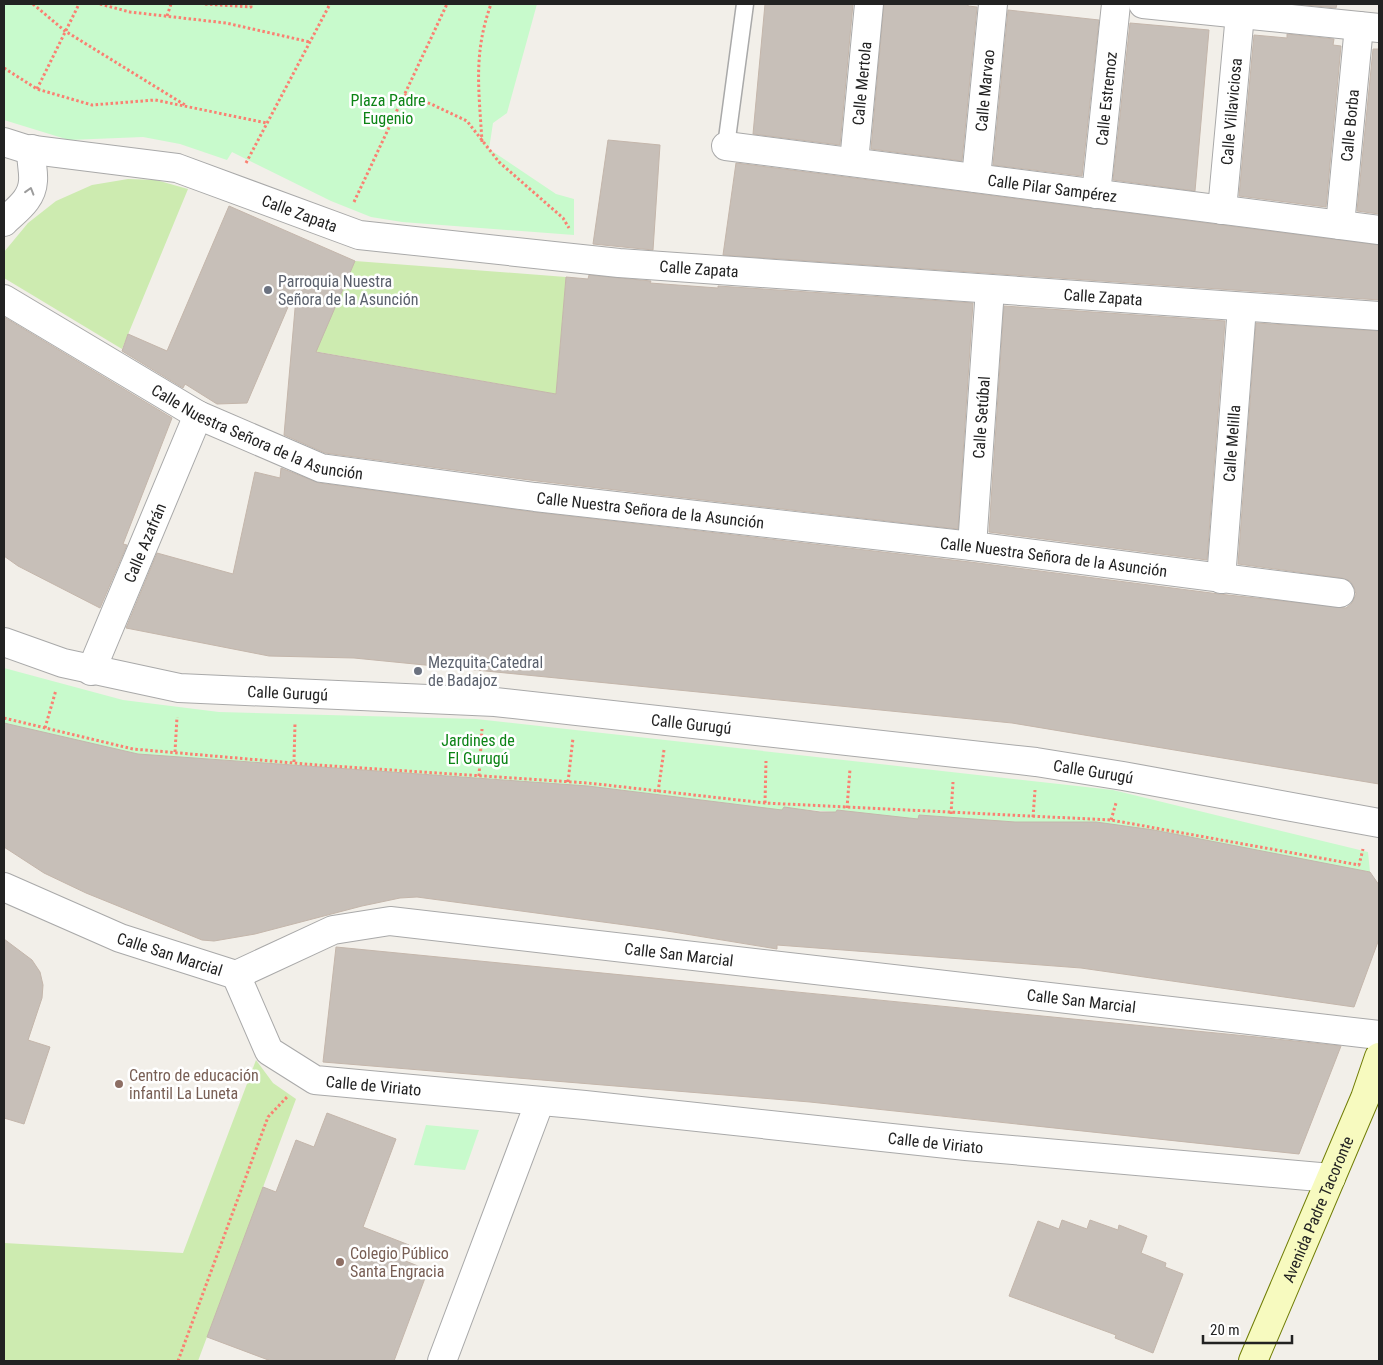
<svg xmlns="http://www.w3.org/2000/svg" width="1383" height="1365" viewBox="0 0 1383 1365" font-family="'Roboto Condensed',sans-serif">
	<style>
		.grass { fill: #cdebb0 }
		.park { fill: #c8facc }
		.building { fill: #c7bfb8; stroke: #c4b6ab }
		.lines { fill: none; stroke-linecap: round; stroke-linejoin: round }
		.lane-casing { stroke: #a9a9a9; stroke-width: 19 }
		.street-casing { stroke: #a9a9a9; stroke-width: 30 }
		.secondary-casing { stroke: #707d05; stroke-width: 30 }
		.path { stroke: #fa8072; stroke-width: 3; stroke-dasharray: 2.5 2.5; stroke-linecap: butt }
		.lane { stroke: #fff; stroke-width: 16 }
		.street { stroke: #fff; stroke-width: 28 }
		.secondary { stroke: #f7fabf; stroke-width: 28 }
		.oneway { stroke: #9c9c9c }
		.worship-dot { fill: #6b7280; stroke: #fff; stroke-width: 2 }
		.education-dot { fill: #8d6e63; stroke: #fff; stroke-width: 2 }
		.labels { text-anchor: middle; stroke-width: 5; stroke-linejoin: round; paint-order: stroke }
		.street-label { font-size: 16px; fill: #222; stroke: #fff }
		.park-label { font-size: 16px; fill: #0c8416; stroke: #fff }
		.worship-label { font-size: 16px; fill: #5b616d; stroke: #fff; text-anchor: start }
		.education-label { font-size: 16px; fill: #785e54; stroke: #fff; text-anchor: start }
	</style>
	<rect width="100%" height="100%" fill="#f2efe9"/>
	<!-- grass -->
	<path class="grass" d="M 128,179 L 156,180 L 188,189 L 122,349 L 4,278 L 4,252 L 28,223 L 56,201 L 92,185 Z
		M 355,261 L 566,277 L 556,394 L 313,351 L 322,337 Z
		M 256,1060 L 273,1083 L 296,1099 L 198,1361 L 4,1361 L 4,1243 L 183,1253 Z"/>
	<!-- park -->
	<path class="park" d="M 4,4 L 537,4 L 507,113 L 493,123 L 489,149 L 556,194 L 574,199 L 574,235 L 402,222 L 371,217 L 331,201 L 232,152 L 227,160 L 180,144 L 143,137 L 69,140 L 4,120 Z
		M 4,668 L 123,700 L 219,712 L 476,719 L 1113,790 L 1368,852 L 1370,872 L 1096,822 L 1015,822 L 919,815 L 918,820 L 838,810 L 836,812 L 784,808 L 782,810 L 588,786 L 138,754 L 4,723 Z
		M 426,1125 L 479,1130 L 465,1170 L 414,1165 Z"/>
	<!-- building -->
	<path class="building" d="M 765,4 L 853,4 L 840,145 L 753,134 Z
		M 884,4 L 968,4 L 968,6 L 977,7 L 962,161 L 871,149 Z
		M 1295,4 L 1337,4 L 1336,8 Z
		M 1008,10 L 1099,20 L 1082,176 L 993,165 Z
		M 1130,23 L 1209,30 L 1195,191 L 1113,180 Z
		M 1287,34 L 1334,39 L 1333,45 L 1341,46 L 1326,207 L 1239,196 L 1254,35 L 1287,38 Z
		M 1373,49 L 1379,49 L 1379,214 L 1357,211 Z
		M 608,140 L 660,145 L 653,250 L 593,244 Z
		M 736,163 L 1379,245 L 1379,300 L 723,255 Z
		M 229,206 L 355,261 L 316,352 L 556,394 L 566,277 L 588,279 L 589,275 L 651,281 L 650,283 L 718,288 L 718,286 L 973,303 L 958,529 L 537,481 L 325,453 L 284,435 L 297,286 L 247,403 L 217,404 L 185,384 L 183,388 L 122,351 L 128,334 L 167,351 Z
		M 1004,306 L 1225,321 L 1207,560 L 989,532 Z
		M 4,317 L 172,418 L 123,544 L 127,545 L 100,608 L 18,566 L 4,556 Z
		M 1256,323 L 1379,331 L 1379,784 L 1012,723 L 354,658 L 269,656 L 126,628 L 157,553 L 233,574 L 255,472 L 280,478 L 281,468 L 319,483 L 533,512 L 970,562 L 1219,594 L 1346,608 L 1352,603 L 1356,594 L 1354,587 L 1350,581 L 1342,578 L 1238,564 Z
		M 4,723 L 138,754 L 588,786 L 782,810 L 784,807 L 820,812 L 836,812 L 837,810 L 918,819 L 919,815 L 1015,822 L 1096,822 L 1154,830 L 1370,872 L 1379,885 L 1379,939 L 1354,1007 L 1081,968 L 777,945 L 777,949 L 655,929 L 417,897 L 400,898 L 362,906 L 255,934 L 214,941 L 202,940 L 86,893 L 44,873 L 4,847 Z
		M 4,939 L 32,960 L 40,972 L 43,985 L 42,998 L 28,1040 L 50,1047 L 24,1124 L 4,1118 Z
		M 336,947 L 1257,1037 L 1341,1046 L 1299,1154 L 810,1102 L 323,1062 Z
		M 327,1113 L 396,1139 L 363,1227 L 409,1245 L 403,1260 L 428,1270 L 394,1361 L 271,1361 L 207,1337 L 263,1187 L 276,1192 L 296,1140 L 314,1147 Z
		M 1062,1220 L 1087,1229 L 1090,1220 L 1118,1230 L 1119,1225 L 1147,1236 L 1141,1253 L 1166,1263 L 1165,1267 L 1183,1274 L 1153,1353 L 1115,1338 L 1116,1335 L 1009,1296 L 1038,1221 L 1059,1229 Z"/>
	<g class="lines">
		<!-- lane casing -->
		<g class="lane-casing">
			<path id="lane" d="M 726,146 L 745,4"/>
		</g>
		<!-- street casing -->
		<g class="street-casing">
			<g id="street">
				<path d="M 1143,4 L 1379,28"/>
				<path id="s1" d="M 4,142 L 26,149 L 177,168 L 359,235 L 619,263 L 1379,316"/>
				<path id="s2" d="M 726,146 L 1379,230"/>
				<path id="s3" d="M 854,162 L 869,4"/>
				<path id="s4" d="M 976,178 L 993,4"/>
				<path id="s5" d="M 1096,194 L 1116,4"/>
				<path id="s6" d="M 1222,210 L 1240,14"/>
				<path d="M 4,222 C 16,210 32,200 33,181 C 34,170 30,161 32,149"/>
				<path id="s7" d="M 1340,225 L 1359,26"/>
				<path id="s8" d="M 4,299 L 198,415 L 321,468 L 535,497 L 972,546 L 1340,593"/>
				<path id="s9" d="M 972,546 L 990,289"/>
				<path id="s10" d="M 1221,579 L 1242,307"/>
				<path id="s11" d="M 4,642 L 63,663 L 179,688 L 495,702 L 1036,762 L 1123,776 L 1379,823"/>
				<path id="s12" d="M 91,671 L 198,415"/>
				<path id="s13" d="M 4,887 L 120,938 L 236,975 L 333,930 L 390,921 L 1379,1035"/>
				<path id="s14" d="M 236,975 L 269,1051 L 315,1080 L 585,1105 L 966,1146 L 1331,1178"/>
				<path d="M 442,1361 L 540,1101"/>
			</g>
		</g>
		<!-- secondary casing -->
		<g class="secondary-casing">
			<g id="secondary">
				<path id="s15" d="M 1253,1361 L 1365,1098 L 1379,1057"/>
			</g>
		</g>
		<!-- path -->
		<path class="path" d="M 33,4 L 65,31 L 185,105
			M 100,4 L 130,12 L 226,23 L 310,42
			M 205,4 L 251,7 L 251,4
			M 167,16 L 171,4
			M 4,68 L 37,89 L 92,105 L 155,100 L 267,123
			M 37,89 L 79,4
			M 404,95 L 431,104 L 467,121 L 499,162 L 563,218 L 569,228
			M 482,142 C 479,90 473,54 491,4
			M 246,163 L 330,4
			M 354,202 L 447,4
			M 4,718 L 133,749 L 317,765 L 588,783 L 765,803 L 1111,820 L 1359,865 L 1363,849
			M 45,728 L 56,690
			M 175,752 L 177,717
			M 294,762 L 295,723
			M 479,776 L 482,729
			M 568,782 L 573,738
			M 658,792 L 664,750
			M 765,803 L 766,761
			M 847,808 L 850,769
			M 951,814 L 953,782
			M 1033,817 L 1035,790
			M 1111,820 L 1116,803
			M 178,1361 L 268,1117 L 287,1097"/>
		<!-- lane -->
		<use href="#lane" class="lane"/>
		<!-- street -->
		<use href="#street" class="street"/>
		<!-- secondary -->
		<use href="#secondary" class="secondary"/>
	</g>
	<!-- one-way arrows -->
	<defs><path id="oneway-chevron" d="M-2-3.5L2.5 0L-2 3.5" fill="none" stroke-width="1.6" stroke-linecap="round" stroke-linejoin="round" transform="scale(1.25)"/></defs>
	<use class="oneway" href="#oneway-chevron" transform="translate(30 191) rotate(-73)"/>
	<!-- markers -->
	<g class="worship-dot">
		<circle cx="268" cy="290" r="5"/>
		<circle cx="418" cy="671" r="5"/>
	</g>
	<g class="education-dot">
		<circle cx="119" cy="1084" r="5"/>
		<circle cx="340" cy="1262" r="5"/>
	</g>
	<g class="labels">
		<!-- street labels -->
		<g class="street-label">
			<text dy="6" stroke="none"><textPath href="#s3" startOffset="79">Calle Mertola</textPath></text>
			<text dy="6" stroke="none"><textPath href="#s4" startOffset="88">Calle Marvao</textPath></text>
			<text dy="6" stroke="none"><textPath href="#s5" startOffset="96">Calle Estremoz</textPath></text>
			<text dy="6" stroke="none"><textPath href="#s6" startOffset="99">Calle Villaviciosa</textPath></text>
			<text dy="6" stroke="none"><textPath href="#s7" startOffset="100">Calle Borba</textPath></text>
			<text dy="6" stroke="none"><textPath href="#s2" startOffset="329">Calle Pilar Sampérez</textPath></text>
			<text dy="6" stroke="none"><textPath href="#s1" startOffset="306">Calle Zapata</textPath></text>
			<text dy="6" stroke="none"><textPath href="#s1" startOffset="711">Calle Zapata</textPath></text>
			<text dy="6" stroke="none"><textPath href="#s1" startOffset="1116">Calle Zapata</textPath></text>
			<text dy="6" stroke="none"><textPath href="#s9" startOffset="129">Calle Setúbal</textPath></text>
			<text dy="6" stroke="none"><textPath href="#s8" startOffset="288">Calle Nuestra Señora de la Asunción</textPath></text>
			<text dy="6" stroke="none"><textPath href="#s10" startOffset="136">Calle Melilla</textPath></text>
			<text dy="6" stroke="none"><textPath href="#s8" startOffset="692">Calle Nuestra Señora de la Asunción</textPath></text>
			<text dy="6" stroke="none"><textPath href="#s12" startOffset="139">Calle Azafrán</textPath></text>
			<text dy="6" stroke="none"><textPath href="#s8" startOffset="1098">Calle Nuestra Señora de la Asunción</textPath></text>
			<text dy="6" stroke="none"><textPath href="#s11" startOffset="290">Calle Gurugú</textPath></text>
			<text dy="6" stroke="none"><textPath href="#s11" startOffset="695">Calle Gurugú</textPath></text>
			<text dy="6" stroke="none"><textPath href="#s11" startOffset="1100">Calle Gurugú</textPath></text>
			<text dy="6" stroke="none"><textPath href="#s13" startOffset="179">Calle San Marcial</textPath></text>
			<text dy="6" stroke="none"><textPath href="#s13" startOffset="704">Calle San Marcial</textPath></text>
			<text dy="6" stroke="none"><textPath href="#s13" startOffset="1109">Calle San Marcial</textPath></text>
			<text dy="6" stroke="none"><textPath href="#s14" startOffset="196">Calle de Viriato</textPath></text>
			<text dy="6" stroke="none"><textPath href="#s14" startOffset="761">Calle de Viriato</textPath></text>
			<text dy="6" stroke="none"><textPath href="#s15" startOffset="165">Avenida Padre Tacoronte</textPath></text>
		</g>
		<!-- park labels -->
		<g class="park-label">
			<text x="388" y="106">Plaza Padre<tspan x="388" dy="18">Eugenio</tspan></text>
			<text x="478" y="746">Jardines de<tspan x="478" dy="18">El Gurugú</tspan></text>
		</g>
		<!-- worship labels -->
		<g class="worship-label">
			<text x="278" y="287">Parroquia Nuestra<tspan x="278" dy="18">Señora de la Asunción</tspan></text>
			<text x="428" y="668">Mezquita-Catedral<tspan x="428" dy="18">de Badajoz</tspan></text>
		</g>
		<!-- education labels -->
		<g class="education-label">
			<text x="129" y="1081">Centro de educación<tspan x="129" dy="18">infantil La Luneta</tspan></text>
			<text x="350" y="1259">Colegio Público<tspan x="350" dy="18">Santa Engracia</tspan></text>
		</g>
	</g>
	<!-- border -->
	<rect width="1383" height="1365" fill="none" stroke="#222222" stroke-width="10"/>
	<!-- scale -->
	<path d="M1203 1335v8h89v-8" fill="none" stroke="#222222" stroke-width="2.5"/>
	<text x="1210" y="1335" font-size="15" fill="#222222" stroke="#ffffff" stroke-width="4" paint-order="stroke">20 m</text>
</svg>
